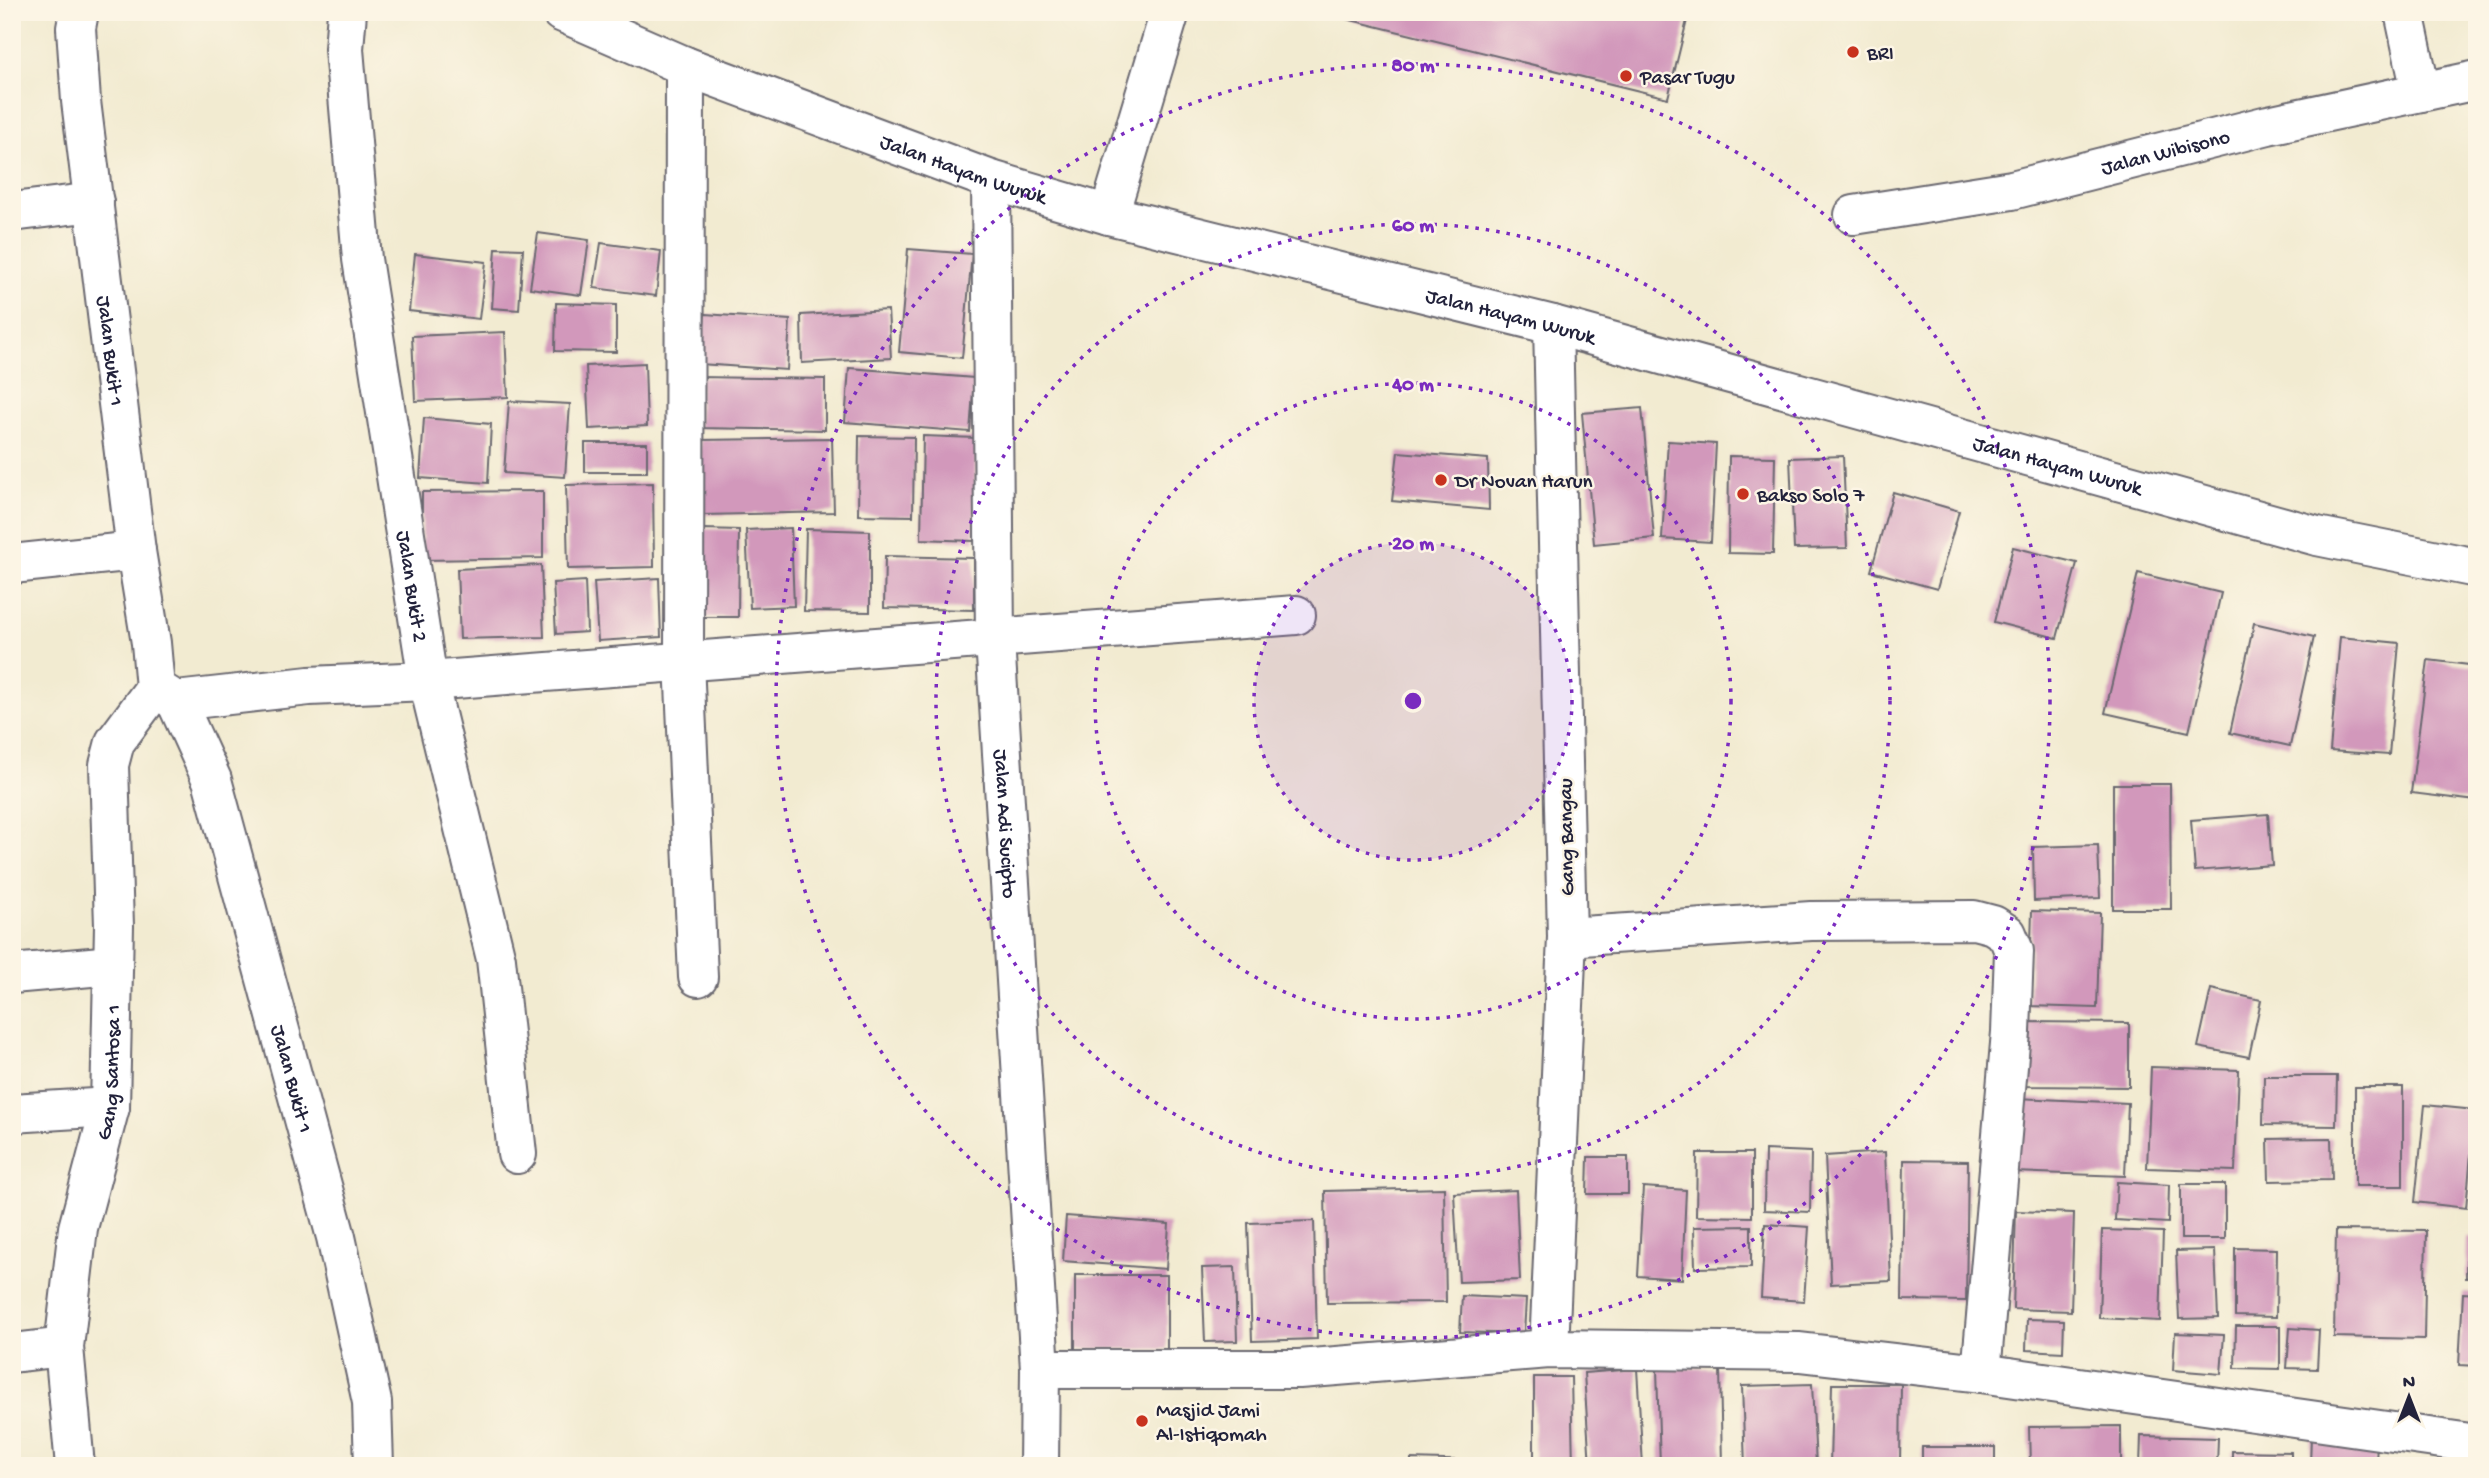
<svg xmlns="http://www.w3.org/2000/svg" width="2489" height="1478" viewBox="0 0 2489 1478" font-family="'Gochi Hand',sans-serif">
	<style>
		.building { fill: #d298bb }
		.lines { fill: none; stroke-linecap: round; stroke-linejoin: round }
		.minor-casing { stroke: #6b6870; stroke-width: 42 }
		.minor { stroke: #fff; stroke-width: 38 }
		.ring { fill: none; stroke: #7b2cbf; stroke-width: 3.5; stroke-dasharray: 3.5 7 }
		.poi-dot { fill: #c8321e; stroke: #fcf5e5; stroke-width: 2.5 }
		.labels { text-anchor: middle; stroke-width: 5; stroke-linejoin: round; paint-order: stroke }
		.poi-label { font-size: 21px; fill: #22223b; stroke: #fcf5e5; text-anchor: start }
		.street-label { font-size: 21px; fill: #22223b; stroke: #fcf5e5 }
		.centre { fill: #7b2cbf; stroke: #fcf5e5; stroke-width: 3.5 }
		.ring-label { font-size: 21px; text-anchor: middle; font-weight: bold; fill: #7b2cbf; stroke: #fcf5e5; stroke-width: 5; stroke-linejoin: round; paint-order: stroke }
	</style>
	<rect width="100%" height="100%" fill="#fcf5e5"/>
	<filter id="ink" filterUnits="userSpaceOnUse"><feTurbulence type="fractalNoise" baseFrequency=".0143" numOctaves="2"/><feDisplacementMap in="SourceGraphic" scale="14" xChannelSelector="R" yChannelSelector="G"/><feConvolveMatrix kernelMatrix="1 2 1 2 8 2 1 2 1" color-interpolation-filters="sRGB"/></filter>
	<filter id="wash" filterUnits="userSpaceOnUse"><feTurbulence type="fractalNoise" baseFrequency=".00686" numOctaves="4" result="noise"/><feDisplacementMap in="SourceGraphic" scale="28" xChannelSelector="R" yChannelSelector="G"/><feGaussianBlur stdDeviation="1.57" result="paint"/><feColorMatrix in="noise" values="0 0 0 0 0 0 0 0 0 0 0 0 0 0 0 0 0 1.4 0 .05"/><feComposite in="paint" operator="in"/></filter>
	<g filter="url(#wash)">
		<rect width="100%" height="100%" fill="#f2ebd1"/>
		<g id="blocks">
			<!-- building -->
			<path class="building" d="M 1318,12 L 1689,12 L 1668,98 Z
				M 538,233 L 589,240 L 581,295 L 530,288 Z
				M 601,243 L 661,251 L 656,296 L 594,288 Z
				M 496,248 L 523,249 L 519,310 L 492,308 Z
				M 908,249 L 972,254 L 962,358 L 899,352 Z
				M 415,254 L 486,262 L 479,319 L 409,311 Z
				M 556,303 L 616,305 L 616,352 L 555,351 Z
				M 888,310 L 891,358 L 802,363 L 801,315 Z
				M 705,314 L 790,320 L 787,370 L 700,364 Z
				M 505,332 L 508,397 L 415,401 L 412,336 Z
				M 645,363 L 647,426 L 589,429 L 586,366 Z
				M 849,368 L 974,378 L 970,432 L 845,422 Z
				M 700,377 L 825,379 L 825,430 L 699,428 Z
				M 509,401 L 570,404 L 565,477 L 504,473 Z
				M 1642,408 L 1654,538 L 1594,544 L 1582,413 Z
				M 424,418 L 491,424 L 488,483 L 420,478 Z
				M 859,436 L 914,437 L 913,516 L 858,515 Z
				M 923,436 L 976,438 L 974,541 L 921,539 Z
				M 832,438 L 834,512 L 702,515 L 700,440 Z
				M 1668,441 L 1716,444 L 1711,542 L 1662,539 Z
				M 585,443 L 647,443 L 647,472 L 585,472 Z
				M 1398,452 L 1488,459 L 1489,510 L 1392,501 Z
				M 1729,456 L 1775,457 L 1773,554 L 1728,553 Z
				M 1843,456 L 1847,548 L 1794,549 L 1790,458 Z
				M 653,483 L 654,567 L 568,569 L 566,485 Z
				M 543,491 L 543,558 L 422,560 L 422,492 Z
				M 1893,492 L 1959,511 L 1937,589 L 1871,571 Z
				M 791,528 L 794,606 L 750,608 L 746,530 Z
				M 704,529 L 739,530 L 738,617 L 702,617 Z
				M 806,529 L 870,531 L 870,612 L 804,611 Z
				M 2013,547 L 2077,563 L 2057,638 L 1994,622 Z
				M 885,556 L 974,558 L 974,610 L 884,608 Z
				M 541,565 L 544,637 L 460,639 L 457,569 Z
				M 2138,573 L 2221,593 L 2189,732 L 2105,713 Z
				M 659,578 L 661,637 L 598,641 L 594,582 Z
				M 585,581 L 587,632 L 556,634 L 553,583 Z
				M 2254,623 L 2314,637 L 2290,746 L 2230,733 Z
				M 2340,637 L 2399,643 L 2389,755 L 2330,751 Z
				M 2428,660 L 2477,666 L 2477,801 L 2411,793 Z
				M 2113,784 L 2170,784 L 2171,909 L 2113,909 Z
				M 2268,814 L 2272,865 L 2195,871 L 2191,820 Z
				M 2098,845 L 2100,898 L 2034,901 L 2033,847 Z
				M 2032,911 L 2100,913 L 2097,1008 L 2029,1006 Z
				M 2211,989 L 2261,1000 L 2249,1057 L 2198,1047 Z
				M 2026,1022 L 2129,1023 L 2129,1087 L 2026,1086 Z
				M 2151,1067 L 2239,1070 L 2235,1171 L 2147,1168 Z
				M 2264,1076 L 2337,1076 L 2336,1126 L 2263,1125 Z
				M 2355,1087 L 2403,1087 L 2403,1186 L 2355,1186 Z
				M 2016,1098 L 2128,1103 L 2125,1176 L 2013,1172 Z
				M 2425,1105 L 2475,1110 L 2466,1208 L 2415,1202 Z
				M 2331,1138 L 2332,1180 L 2269,1181 L 2268,1139 Z
				M 1765,1150 L 1811,1152 L 1810,1212 L 1764,1210 Z
				M 1885,1152 L 1891,1281 L 1831,1284 L 1825,1156 Z
				M 1697,1153 L 1752,1153 L 1752,1217 L 1696,1216 Z
				M 1588,1157 L 1628,1157 L 1628,1194 L 1587,1194 Z
				M 1904,1160 L 1968,1161 L 1966,1301 L 1902,1300 Z
				M 2117,1182 L 2169,1185 L 2168,1223 L 2115,1220 Z
				M 2181,1184 L 2225,1184 L 2225,1239 L 2181,1239 Z
				M 1643,1187 L 1686,1190 L 1682,1279 L 1638,1276 Z
				M 1444,1188 L 1446,1302 L 1327,1303 L 1325,1191 Z
				M 1516,1190 L 1520,1280 L 1459,1282 L 1454,1193 Z
				M 2016,1211 L 2074,1213 L 2071,1311 L 2013,1309 Z
				M 1066,1216 L 1169,1224 L 1166,1269 L 1063,1261 Z
				M 1314,1221 L 1317,1339 L 1252,1341 L 1248,1223 Z
				M 1765,1224 L 1809,1227 L 1804,1301 L 1761,1298 Z
				M 1751,1226 L 1751,1267 L 1695,1268 L 1694,1227 Z
				M 2102,1230 L 2163,1232 L 2160,1321 L 2099,1318 Z
				M 2336,1230 L 2426,1231 L 2424,1339 L 2334,1337 Z
				M 2467,1237 L 2477,1237 L 2477,1278 L 2466,1278 Z
				M 2235,1248 L 2277,1249 L 2276,1317 L 2235,1316 Z
				M 2215,1250 L 2218,1318 L 2179,1319 L 2176,1251 Z
				M 1235,1267 L 1237,1341 L 1205,1342 L 1202,1268 Z
				M 1075,1275 L 1167,1275 L 1167,1349 L 1075,1349 Z
				M 2463,1293 L 2477,1294 L 2477,1366 L 2459,1365 Z
				M 1462,1296 L 1526,1299 L 1524,1334 L 1460,1332 Z
				M 2027,1319 L 2064,1320 L 2063,1352 L 2026,1350 Z
				M 2236,1326 L 2280,1326 L 2280,1369 L 2235,1368 Z
				M 2290,1328 L 2319,1330 L 2317,1369 L 2287,1368 Z
				M 2175,1333 L 2224,1335 L 2221,1374 L 2173,1370 Z
				M 1720,1368 L 1722,1466 L 1660,1466 L 1657,1369 Z
				M 1637,1369 L 1643,1466 L 1590,1466 L 1584,1373 Z
				M 1534,1377 L 1571,1377 L 1573,1466 L 1534,1466 Z
				M 1812,1384 L 1816,1466 L 1745,1466 L 1742,1386 Z
				M 1832,1384 L 1901,1384 L 1900,1466 L 1830,1466 Z
				M 2121,1426 L 2121,1466 L 2030,1466 L 2029,1427 Z
				M 2311,1435 L 2377,1438 L 2376,1466 L 2310,1466 Z
				M 2141,1436 L 2218,1438 L 2217,1466 L 2140,1466 Z
				M 1922,1447 L 1995,1447 L 1995,1466 L 1922,1466 Z
				M 2232,1451 L 2291,1452 L 2291,1466 L 2232,1466 Z
				M 1411,1459 L 1475,1461 L 1475,1466 L 1411,1466 Z"/>
		</g>
	</g>
	<g filter="url(#ink)">
		<use href="#blocks" fill-opacity="0" stroke="#6b6870" stroke-width="2"/>
		<g class="lines">
			<!-- minor casing -->
			<g class="minor-casing">
				<g id="minor">
					<path id="s1" d="M 79,12 L 76,28 L 81,101 L 136,551 L 151,643 L 155,688"/>
					<path id="s2" d="M 347,12 L 344,49 L 362,259 L 428,681 L 496,959 L 517,1154"/>
					<path id="s3" d="M 561,12 L 685,66 L 991,180 L 1109,215 L 1553,325 L 2317,536 L 2477,568"/>
					<path d="M 2404,12 L 2421,92"/>
					<path d="M 685,66 L 684,661 L 698,977"/>
					<path id="s4" d="M 991,180 L 995,640 L 1040,1369 L 1039,1466"/>
					<path d="M 12,212 L 94,202"/>
					<path d="M 1109,215 L 1170,12"/>
					<path id="s5" d="M 1854,215 L 2012,190 L 2268,125 L 2477,80"/>
					<path d="M 12,564 L 136,551"/>
					<path d="M 155,688 L 176,701 L 309,686 L 428,681 L 1296,615"/>
					<path id="s6" d="M 176,701 L 212,780 L 336,1237 L 372,1402 L 374,1466"/>
					<path d="M 1567,937 L 1811,921 L 1974,920 L 1993,925 L 2007,934 L 2014,951 L 2011,1032 L 1981,1373"/>
					<path d="M 12,974 L 113,965"/>
					<path d="M 12,1113 L 110,1107"/>
					<path d="M 1549,1349 L 1567,937 L 1553,325"/>
					<path d="M 12,1353 L 64,1347"/>
					<path d="M 1040,1369 L 1299,1369 L 1549,1349 L 1800,1352 L 1981,1373 L 2477,1444"/>
					<path id="s7" d="M 75,1466 L 64,1347 L 78,1228 L 110,1107 L 114,926 L 109,765 L 115,742 L 155,688"/>
				</g>
			</g>
			<!-- minor -->
			<use href="#minor" class="minor"/>
		</g>
	</g>
	<!-- distance rings -->
	<circle cx="1413" cy="701" r="159" fill="#7b2cbf" fill-opacity=".12"/>
	<g class="ring">
		<circle cx="1413" cy="701" r="159"/>
		<circle cx="1413" cy="701" r="318"/>
		<circle cx="1413" cy="701" r="477"/>
		<circle cx="1413" cy="701" r="637"/>
	</g>
	<!-- markers -->
	<g class="poi-dot">
		<circle cx="1853" cy="52" r="7"/>
		<circle cx="1626" cy="76" r="7"/>
		<circle cx="1441" cy="480" r="7"/>
		<circle cx="1743" cy="494" r="7"/>
		<circle cx="1142" cy="1421" r="7"/>
	</g>
	<g class="labels">
		<!-- poi labels -->
		<g class="poi-label">
			<text x="1867" y="59">BRI</text>
			<text x="1640" y="83">Pasar Tugu</text>
			<text x="1455" y="487">Dr Novan Harun</text>
			<text x="1757" y="501">Bakso Solo 7</text>
			<text x="1156" y="1416">Masjid Jami<tspan x="1156" dy="24">Al-Istiqomah</tspan></text>
		</g>
		<!-- street labels -->
		<g class="street-label">
			<text dy="7" stroke="none"><textPath href="#s5" startOffset="318">Jalan Wibisono</textPath></text>
			<text dy="7" stroke="none"><textPath href="#s3" startOffset="432">Jalan Hayam Wuruk</textPath></text>
			<text dy="7" stroke="none"><textPath href="#s3" startOffset="999">Jalan Hayam Wuruk</textPath></text>
			<text dy="7" stroke="none"><textPath href="#s1" startOffset="341">Jalan Bukit 1</textPath></text>
			<text dy="7" stroke="none"><textPath href="#s3" startOffset="1566">Jalan Hayam Wuruk</textPath></text>
			<text dy="7" stroke="none"><textPath href="#s2" startOffset="579">Jalan Bukit 2</textPath></text>
			<text dy="7" stroke="none"><textPath href="#s4" startOffset="644">Jalan Adi Sucipto</textPath></text>
			<text transform="translate(1565 837) rotate(-91)" y="7">Gang Bangau</text>
			<text dy="7" stroke="none"><textPath href="#s7" startOffset="399">Gang Santosa 1</textPath></text>
			<text dy="7" stroke="none"><textPath href="#s6" startOffset="396">Jalan Bukit 1</textPath></text>
		</g>
	</g>
	<circle cx="1413" cy="701" r="10" class="centre"/>
	<g class="ring-label">
		<text x="1413" y="71">80 m</text>
		<text x="1413" y="231">60 m</text>
		<text x="1413" y="390">40 m</text>
		<text x="1413" y="549">20 m</text>
	</g>
	<!-- margin -->
	<rect width="2489" height="1478" fill="none" stroke="#fcf5e5" stroke-width="42"/>
	<!-- north arrow -->
	<g transform="translate(2409 1397)" stroke="#fcf5e5" stroke-width="5" paint-order="stroke">
	<path d="M0-5L12 26L0 18L-12 26Z" fill="#22223b"/>
	<text y="-10" font-size="19" font-weight="bold" text-anchor="middle" fill="#22223b">N</text>
	</g>
</svg>
